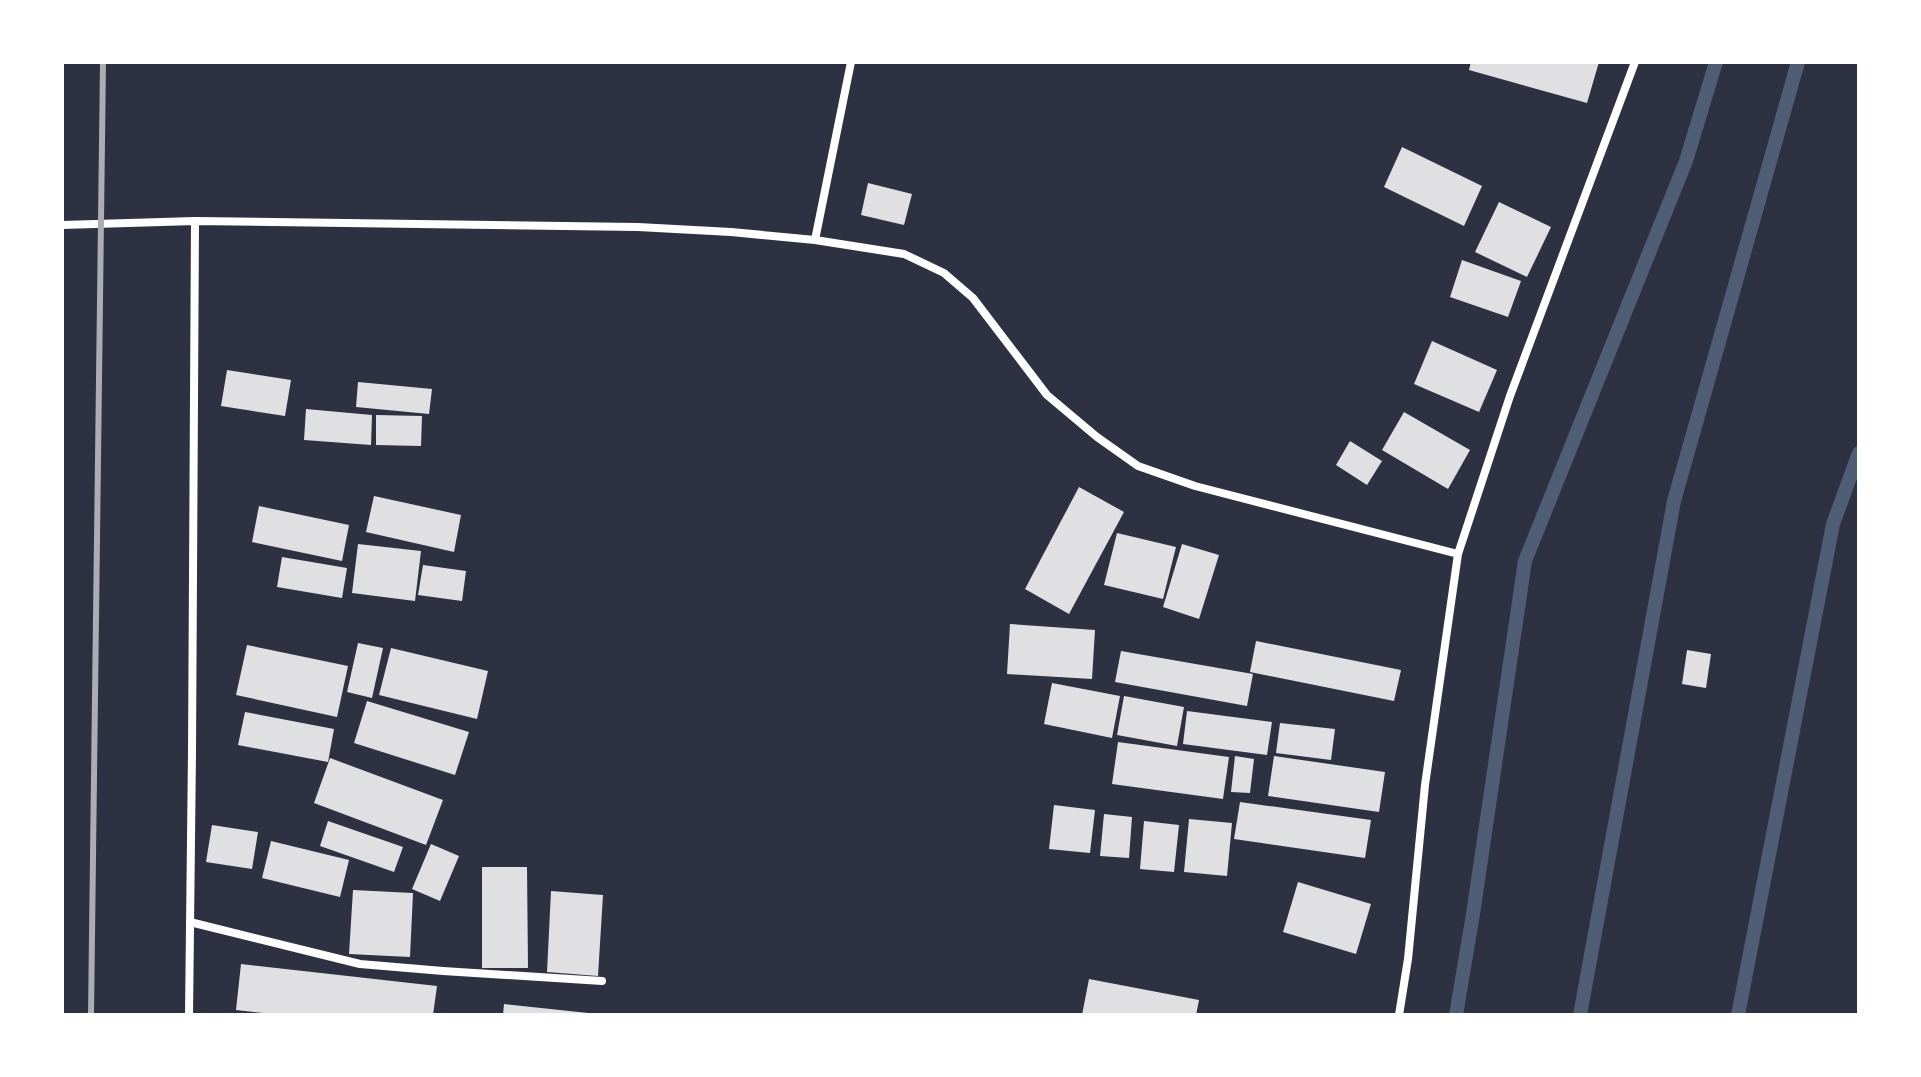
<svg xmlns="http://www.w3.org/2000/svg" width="1921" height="1077" viewBox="0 0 1921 1077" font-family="'Space Grotesk',sans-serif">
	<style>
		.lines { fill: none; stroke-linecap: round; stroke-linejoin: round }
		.stream { stroke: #4f5d75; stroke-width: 14 }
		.building { fill: #e0e0e3 }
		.minor { stroke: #fff; stroke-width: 8 }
		.rail { stroke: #abadb3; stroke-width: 6 }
	</style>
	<rect width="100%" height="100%" fill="#2d3142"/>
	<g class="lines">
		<!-- stream -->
		<path class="stream" d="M 1456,1015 L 1473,914 L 1525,561 L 1686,161 L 1716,62
			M 1580,1015 L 1674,501 L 1798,62
			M 1738,1015 L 1833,524 L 1859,453"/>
	</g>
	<!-- building -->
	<path class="building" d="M 1471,62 L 1599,62 L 1587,103 L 1469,70 Z
		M 1402,147 L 1482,186 L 1464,226 L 1384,187 Z
		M 868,183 L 912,194 L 904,225 L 861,215 Z
		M 1499,202 L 1551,227 L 1527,277 L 1475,252 Z
		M 1462,260 L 1521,281 L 1508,317 L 1450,297 Z
		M 1432,341 L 1497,370 L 1479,412 L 1414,384 Z
		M 227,370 L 291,380 L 285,416 L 221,406 Z
		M 358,382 L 432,389 L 429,414 L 356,407 Z
		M 306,409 L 372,415 L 371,445 L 304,440 Z
		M 1404,412 L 1470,450 L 1448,489 L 1382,450 Z
		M 376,415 L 422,416 L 421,446 L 376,445 Z
		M 1350,441 L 1382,461 L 1367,485 L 1336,465 Z
		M 1079,487 L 1124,512 L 1069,614 L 1025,589 Z
		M 374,496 L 461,515 L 454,552 L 366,532 Z
		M 259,506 L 349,525 L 342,561 L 252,542 Z
		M 1117,533 L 1176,547 L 1163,599 L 1104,585 Z
		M 358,544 L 421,551 L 415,601 L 352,593 Z
		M 1182,544 L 1219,555 L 1199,619 L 1163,607 Z
		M 282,557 L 347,568 L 342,598 L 277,587 Z
		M 423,565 L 466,571 L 462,601 L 418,595 Z
		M 1010,624 L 1095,630 L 1092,679 L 1007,674 Z
		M 1256,641 L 1401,670 L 1394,701 L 1250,672 Z
		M 358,643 L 383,648 L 372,698 L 347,692 Z
		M 247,645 L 348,666 L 337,717 L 236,695 Z
		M 391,648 L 488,671 L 477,719 L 379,695 Z
		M 1687,650 L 1711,654 L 1706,688 L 1682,684 Z
		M 1121,651 L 1253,674 L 1247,706 L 1115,682 Z
		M 1052,683 L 1120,696 L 1112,738 L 1044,724 Z
		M 1124,696 L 1184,707 L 1177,746 L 1117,735 Z
		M 367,701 L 469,732 L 455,775 L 354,743 Z
		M 1187,711 L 1272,722 L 1267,755 L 1183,744 Z
		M 245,712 L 334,729 L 328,762 L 238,745 Z
		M 1280,723 L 1335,729 L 1331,760 L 1276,753 Z
		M 1118,742 L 1229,757 L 1223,799 L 1112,784 Z
		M 1235,756 L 1254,759 L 1250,793 L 1231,792 Z
		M 1274,756 L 1385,772 L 1379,812 L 1268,796 Z
		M 330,758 L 443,800 L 426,845 L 314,803 Z
		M 1240,802 L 1371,820 L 1365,858 L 1234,839 Z
		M 1054,805 L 1095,810 L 1090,853 L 1049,849 Z
		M 1104,814 L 1132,817 L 1129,858 L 1100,856 Z
		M 1189,819 L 1232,823 L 1227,876 L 1184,872 Z
		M 328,821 L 403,847 L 394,872 L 320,846 Z
		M 1144,821 L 1179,825 L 1174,872 L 1140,869 Z
		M 212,825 L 258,832 L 252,869 L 206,862 Z
		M 271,841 L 349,860 L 340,897 L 262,878 Z
		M 431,844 L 459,856 L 440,901 L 412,889 Z
		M 482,867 L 527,867 L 528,968 L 482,968 Z
		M 1298,882 L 1371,904 L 1356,954 L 1283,932 Z
		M 353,890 L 413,893 L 410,957 L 349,954 Z
		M 551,891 L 603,895 L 598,976 L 547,972 Z
		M 241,964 L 437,986 L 433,1015 L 281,1015 L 236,1010 Z
		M 1089,979 L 1199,1000 L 1196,1015 L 1082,1015 Z
		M 504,1004 L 588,1013 L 587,1015 L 503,1015 Z"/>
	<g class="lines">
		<!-- minor -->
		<path class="minor" d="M 62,225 L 195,221 L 638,227 L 731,232 L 815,240 L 904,254 L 944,273 L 973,298 L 1047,395 L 1097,437 L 1138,466 L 1195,486 L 1458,554
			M 815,240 L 851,62
			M 190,922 L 360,964 L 443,971 L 602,981
			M 189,1015 L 192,752 L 195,221
			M 1399,1015 L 1408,959 L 1425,785 L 1458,554 L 1510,396 L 1635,62"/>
		<!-- rail -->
		<path class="rail" d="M 91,1015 L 103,62"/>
	</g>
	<!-- border -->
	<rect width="1921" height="1077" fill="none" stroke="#ffffff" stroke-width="128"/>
</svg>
